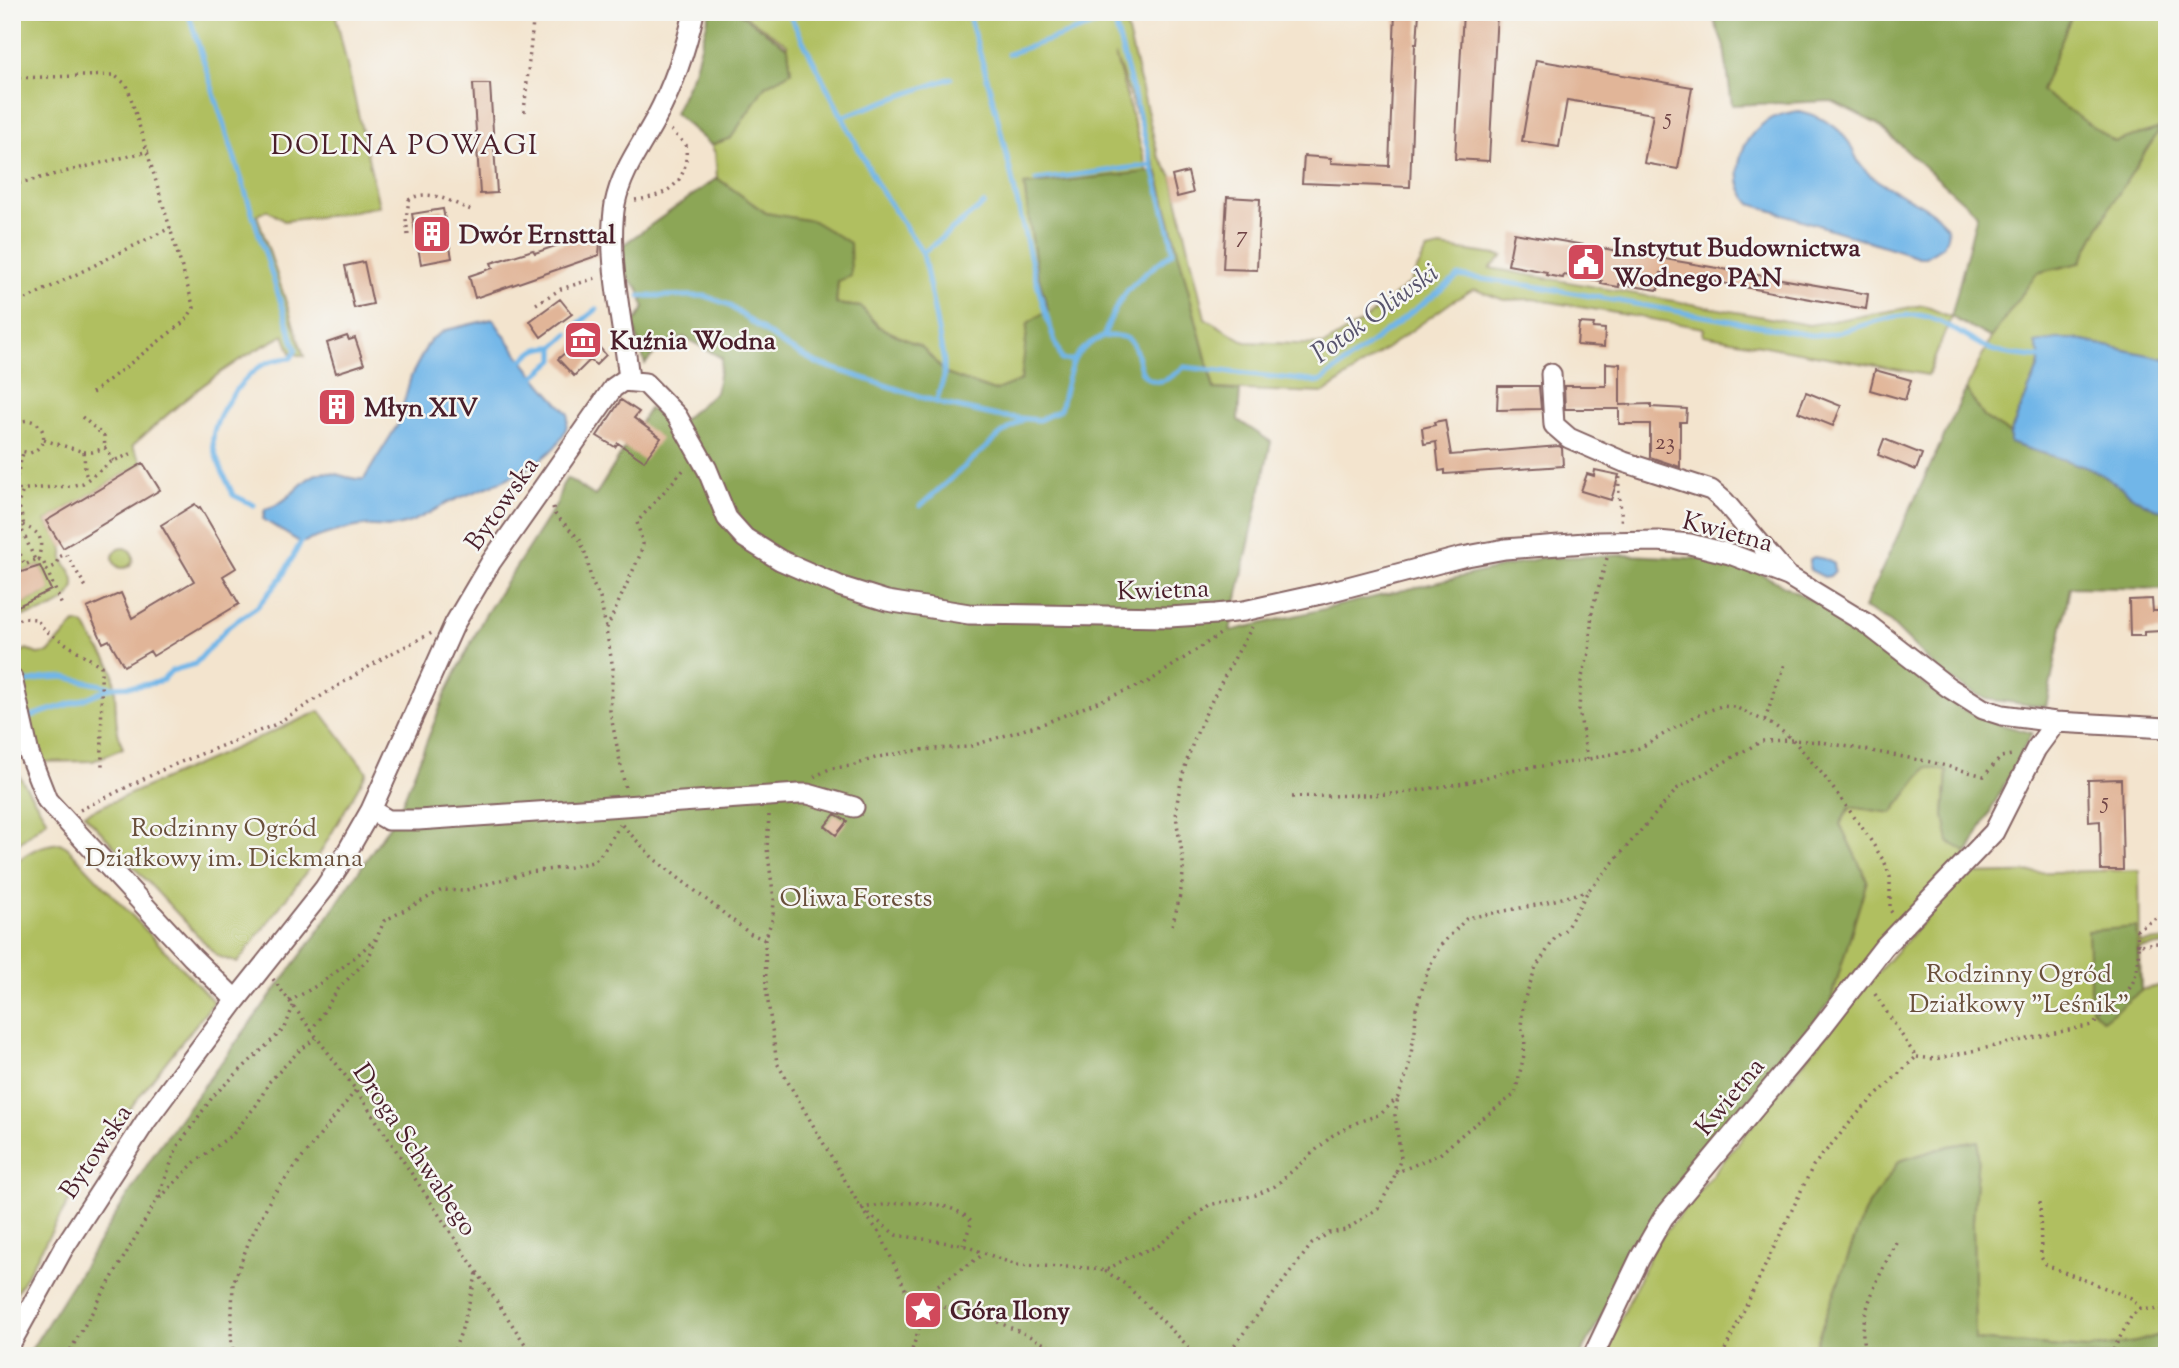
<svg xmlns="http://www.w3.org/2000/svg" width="2179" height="1368" viewBox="0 0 2179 1368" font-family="'Sorts Mill Goudy',serif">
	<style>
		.green { fill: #b0bf61; stroke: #7d6f46; stroke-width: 2 }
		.forest { fill: #8ca657; stroke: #6b6241; stroke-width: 2 }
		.water { fill: #71b6e8; stroke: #5e6a8a; stroke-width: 2 }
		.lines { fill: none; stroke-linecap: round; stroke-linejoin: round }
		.stream { stroke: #71b6e8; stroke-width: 5 }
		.building { fill: #e1b598 }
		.minor-casing { stroke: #856464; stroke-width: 23 }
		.path { stroke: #856464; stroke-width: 3.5; stroke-dasharray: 2 5; stroke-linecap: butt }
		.minor { stroke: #fff; stroke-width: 19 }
		.labels { text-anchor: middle; stroke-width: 5; stroke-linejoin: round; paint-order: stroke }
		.number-label { font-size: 23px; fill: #704446 }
		.poi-label { font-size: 26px; font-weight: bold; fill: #4a1f2b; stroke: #f6f6f2; text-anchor: start }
		.street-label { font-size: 26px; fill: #4a1f2b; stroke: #f6f6f2 }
		.park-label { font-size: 26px; fill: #694f3b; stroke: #f6f6f2 }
		.neighbourhood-label { font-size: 28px; letter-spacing: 2px; fill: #4a1f2b; stroke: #f6f6f2 }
		.water-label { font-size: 28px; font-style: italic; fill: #58546d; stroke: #f6f6f2 }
	</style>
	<rect width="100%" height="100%" fill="#f6f6f2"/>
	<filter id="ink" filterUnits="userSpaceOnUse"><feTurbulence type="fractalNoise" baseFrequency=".0143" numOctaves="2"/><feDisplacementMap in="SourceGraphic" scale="14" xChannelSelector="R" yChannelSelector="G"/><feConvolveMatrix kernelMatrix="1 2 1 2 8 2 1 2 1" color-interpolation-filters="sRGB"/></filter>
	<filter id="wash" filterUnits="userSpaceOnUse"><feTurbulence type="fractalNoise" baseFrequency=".00686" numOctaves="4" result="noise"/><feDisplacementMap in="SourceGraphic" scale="28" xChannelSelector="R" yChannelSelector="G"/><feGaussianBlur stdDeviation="1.57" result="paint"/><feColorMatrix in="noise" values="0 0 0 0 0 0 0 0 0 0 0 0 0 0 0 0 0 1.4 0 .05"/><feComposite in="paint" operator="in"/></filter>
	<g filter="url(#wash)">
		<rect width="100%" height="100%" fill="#f3e4ce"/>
		<!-- green -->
		<path class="green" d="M 12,12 L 335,12 L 379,206 L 335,215 L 284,221 L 267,210 L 257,215 L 304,356 L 291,353 L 284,335 C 221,366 183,400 132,446 L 143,463 L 46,521 C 51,530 61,540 63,550 C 64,559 61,553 64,561 C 67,568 74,573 74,581 C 76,604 40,614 22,616 L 18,606 L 50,590 L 40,566 L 12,575 Z
			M 739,12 L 1123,12 L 1158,155 L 1172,176 L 1205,318 L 1246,342 L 1324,345 L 1366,319 L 1410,283 L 1427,250 L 1440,247 L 1503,256 L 1490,268 L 1809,325 L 1923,305 L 1951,317 L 1928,375 L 1703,335 L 1704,328 L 1533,299 L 1504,300 L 1474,289 L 1453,301 L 1324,393 L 1214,389 L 1157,171 L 1115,55 L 1148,173 L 1024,186 L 1037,271 L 1048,310 L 1028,323 L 1022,381 L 994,391 L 946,374 L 922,347 L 879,327 L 861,307 L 836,304 L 838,281 L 779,216 L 766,213 L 717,178 L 715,153 L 711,145 L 731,138 L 765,86 L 791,71 L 787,44 Z
			M 2073,12 L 2167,12 L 2167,359 L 2074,339 L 2036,343 L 2040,357 L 2038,368 L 2010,434 L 1984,417 L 1966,389 L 1991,338 L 2037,273 L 2080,263 L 2111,205 L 2160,128 L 2115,142 L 2040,91 Z
			M113 558a10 10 0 1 1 20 0a10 10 0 1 1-20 0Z
			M 75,623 C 88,623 88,631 93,640 C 99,650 111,661 113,672 C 118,698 112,723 123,748 L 93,761 L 42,762 L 34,740 L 14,655 L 27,649 L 37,654 L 48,653 Z
			M 320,711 L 367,772 L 319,855 L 237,963 L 217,956 L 84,814 Z
			M 1927,767 L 1947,771 L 1944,816 L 1968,853 L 1830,1003 L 1867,880 L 1840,824 L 1851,807 L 1892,813 Z
			M 15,769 L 47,820 L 12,849 L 12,771 Z
			M 60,843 L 67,847 L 214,1002 C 179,1045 144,1088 112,1134 C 75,1187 45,1244 12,1300 L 12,865 C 28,852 39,845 60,843 Z
			M 2139,870 L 2140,943 L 2167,940 L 2167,945 L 2140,948 L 2141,990 L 2167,984 L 2167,1333 L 2136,1342 L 2087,1349 L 1975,1340 L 1973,1221 L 1979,1141 L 1949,1146 L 1899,1161 L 1865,1211 L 1811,1356 L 1604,1356 L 1654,1246 L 1868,983 L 1966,874 Z"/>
		<!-- forest -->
		<path class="forest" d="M 710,12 L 738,12 L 788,48 L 791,72 L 765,86 L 731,138 L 711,145 L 674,113 L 694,71 Z
			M 1711,12 L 2073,12 L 2041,91 L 2115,142 L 2161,128 L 2111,205 L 2080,263 L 2037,273 L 1991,338 L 1951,317 L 1977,214 L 1877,124 L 1832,101 L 1732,105 L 1724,47 Z
			M 1157,171 L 1214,389 L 1240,391 L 1238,420 L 1271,442 L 1230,631 L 1541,558 L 1628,555 L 1709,559 L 1752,569 L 1825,607 L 1865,634 L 1933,691 L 1962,709 L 1995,723 L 2032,733 L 1968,853 L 1949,842 L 1944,816 L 1947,771 L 1927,767 L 1892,813 L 1850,807 L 1840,824 L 1867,880 L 1830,1003 L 1665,1199 L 1580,1356 L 27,1356 L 157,1149 L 315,936 L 399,811 L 446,693 L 484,617 L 557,503 L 562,486 L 567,478 L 595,496 L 649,409 L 660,416 L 668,432 L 716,392 L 722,358 L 684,337 L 662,345 L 645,364 L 632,320 L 637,319 L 644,308 L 639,289 L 630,280 L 625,282 L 620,247 L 717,178 L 766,213 L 813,221 L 850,243 L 851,276 L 838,281 L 836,304 L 861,307 L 879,327 L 922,347 L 946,374 L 994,391 L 1021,380 L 1028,323 L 1048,310 L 1037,271 L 1024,185 Z
			M 1966,389 L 1984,417 L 2010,434 L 2010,443 C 2036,452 2064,459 2090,469 C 2118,480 2136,506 2167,511 L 2167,589 L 2070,587 L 2046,707 L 1985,699 L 1943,675 L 1890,622 L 1864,608 Z
			M 2136,927 L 2141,991 L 2103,1020 L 2091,1008 L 2088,931 Z
			M 1979,1141 L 1973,1221 L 1975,1340 L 2087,1349 L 2136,1342 L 2167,1333 L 2167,1356 L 1811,1356 L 1865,1211 L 1899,1161 L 1949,1146 Z"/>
		<!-- water -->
		<path class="water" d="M 1799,111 C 1820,116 1841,126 1851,147 C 1857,158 1859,166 1869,174 C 1891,194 1928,201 1946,226 C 1950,232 1946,240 1943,246 L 1925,257 L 1919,257 L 1751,204 C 1729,181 1738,142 1764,123 C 1774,115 1786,113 1799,111 Z
			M 493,319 C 516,353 539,384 568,413 C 571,463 486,486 450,502 C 434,509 419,521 401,525 C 389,529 377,525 364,526 C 343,528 321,536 301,543 L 263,519 L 265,509 C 290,504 301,477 320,473 C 335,470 348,481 364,479 L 398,424 L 411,376 L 430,340 L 446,330 Z
			M 2057,339 L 2074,339 L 2167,359 L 2167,511 C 2136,506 2118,480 2090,469 C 2064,458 2036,452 2010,443 L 2010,434 L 2038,368 L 2040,357 L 2035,343 Z
			M 1814,557 L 1825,559 L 1834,564 L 1835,571 L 1830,576 L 1824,577 L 1810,570 L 1810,559 Z"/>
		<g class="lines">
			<!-- stream -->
			<path class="stream" d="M 188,12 L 296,350 L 291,358 C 284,359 276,359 269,362 C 246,370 210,419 213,444 C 215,461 227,479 233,495 L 254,505
				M 788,12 L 878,186 L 923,253 L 944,362 L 944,377 L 936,402
				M 968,12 C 979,52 992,92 1001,132 C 1020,208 1033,287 1062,360 L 1074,360
				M 1008,54 L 1114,18
				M 841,117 L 951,78
				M 1036,180 L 1152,165
				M 923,253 L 984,204
				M 640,296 L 705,296 L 727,304 L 785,346 L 817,363 L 943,404 L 997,416 L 1039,420 L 1060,410 C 1064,394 1067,377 1073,362 C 1078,350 1098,335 1111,336 C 1119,336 1126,336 1131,342 C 1142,353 1134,377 1155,381 C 1166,383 1176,373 1184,367 L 1320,382 L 1459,276 L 1540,287 L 1810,335 C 1846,337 1879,314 1916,315 C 1942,316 1969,343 1995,351 C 2011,356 2028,355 2044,359
				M 578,324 L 597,309
				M 1104,335 C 1120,290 1136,280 1173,252 L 1171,237 L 1112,12
				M 518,366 C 527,353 539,346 554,347 L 568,334
				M 528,379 L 534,377 L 554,360 L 554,347
				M 920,506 L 1000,435 L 1022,420
				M 24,683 L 45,678 L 64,677 L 111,687 L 137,686 L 154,683 L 163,680 L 171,671 L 195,664 L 229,626 L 257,607 L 282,577 L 303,538
				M 31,716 L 79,701 L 110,688"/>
		</g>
		<g id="blocks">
			<!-- building -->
			<path class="building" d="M 1395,12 L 1419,12 L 1417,44 L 1415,44 L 1410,187 L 1302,183 L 1304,156 L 1331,158 L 1331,163 L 1389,166 Z
				M 1463,12 L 1497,12 L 1489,161 L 1455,159 Z
				M 1536,60 L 1692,87 L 1678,169 L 1644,163 L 1653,114 L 1567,100 L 1559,147 L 1522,141 Z
				M 473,84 L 490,84 L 497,193 L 480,194 Z
				M 1188,172 L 1193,193 L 1177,197 L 1172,176 Z
				M 1227,197 L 1260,199 L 1257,270 L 1223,269 Z
				M 443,209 L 452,258 L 421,264 L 412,214 Z
				M 601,230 L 599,255 L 475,298 L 469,276 L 493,268 L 491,263 L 533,250 L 535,253 Z
				M 1514,233 L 1868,294 L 1866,309 L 1711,281 L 1710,286 L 1693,283 L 1693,279 L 1661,273 L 1658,290 L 1619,284 L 1619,287 L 1601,284 L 1602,281 L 1564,275 L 1563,278 L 1546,275 L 1547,272 L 1508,265 Z
				M 364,262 L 373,304 L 354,308 L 345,266 Z
				M 560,299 L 572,314 L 541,337 L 530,321 Z
				M 1579,323 L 1594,324 L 1593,328 L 1605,329 L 1604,347 L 1577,345 Z
				M 587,333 L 606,355 L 596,365 L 590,360 L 574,376 L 558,359 Z
				M 347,336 L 349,340 L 355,338 L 364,364 L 336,373 L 327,343 Z
				M 1606,363 L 1620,364 L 1620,405 L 1651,404 L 1651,407 L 1687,409 L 1686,422 L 1680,422 L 1680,467 L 1650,457 L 1650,424 L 1619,424 L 1619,409 L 1565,409 L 1564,386 L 1606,386 Z
				M 1875,370 L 1911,380 L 1905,400 L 1870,390 Z
				M 1498,386 L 1539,386 L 1541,409 L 1497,410 Z
				M 1806,392 L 1841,406 L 1833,426 L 1798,412 Z
				M 344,393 L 351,413 L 330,420 L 323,400 Z
				M 621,400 L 639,412 L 634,418 L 661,438 L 644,461 L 618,443 L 615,447 L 597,436 Z
				M 1445,420 L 1451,455 L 1559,446 L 1562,448 L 1563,466 L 1445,474 L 1445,470 L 1439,471 L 1436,442 L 1424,444 L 1422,428 L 1435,425 L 1434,422 Z
				M 1884,439 L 1922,454 L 1916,470 L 1878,455 Z
				M 143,463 L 160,490 L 63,548 L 46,521 Z
				M 1595,470 L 1619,475 L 1611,500 L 1581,491 L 1587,474 L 1594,476 Z
				M 195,504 L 198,508 L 200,507 L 236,568 L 223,576 L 239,604 L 153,656 L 150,651 L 124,666 L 109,640 L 103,643 L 87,608 L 121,593 L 132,618 L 194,581 L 161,525 Z
				M 40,566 L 51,590 L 12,609 L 12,575 Z
				M 2152,599 L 2153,611 L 2167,611 L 2167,625 L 2161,625 L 2161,631 L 2144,632 L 2144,636 L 2130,636 L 2129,600 Z
				M 2121,779 L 2123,870 L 2101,870 L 2100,821 L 2089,822 L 2088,780 Z
				M 835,814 L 847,821 L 836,835 L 825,826 Z"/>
		</g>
	</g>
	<g filter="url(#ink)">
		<use href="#blocks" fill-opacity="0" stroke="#856464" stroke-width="2"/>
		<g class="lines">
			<!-- minor casing -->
			<g class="minor-casing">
				<path id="minor" d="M 1551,374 L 1554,425 L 1569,438 L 1624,462 L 1711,490 L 1724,501 L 1786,574
					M 629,380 C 624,326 606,258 615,204 C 621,172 641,146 656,118 C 674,84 686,49 694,12
					M 12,678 L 29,754 L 47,800 L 192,957 L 236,1000
					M 371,810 L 388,820 L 418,820 L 799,794 L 808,794 L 854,807
					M 12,1341 L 63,1249 L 146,1121 L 236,1000 L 324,889 L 339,866 L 371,810 L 455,623 L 491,562 L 613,388 L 623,381 L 645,383 L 677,416 L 707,469 L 727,518 L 745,538 L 780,560 L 842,587 L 887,601 L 969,614 L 1169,617 L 1216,614 L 1244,611 L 1321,594 L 1462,557 L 1505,549 L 1598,542 L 1658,541 L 1690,544 L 1730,554 L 1788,576 L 1867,624 L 1948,687 L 1983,709 L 2002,715 L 2056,722 L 2167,728
					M 1593,1356 L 1640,1258 L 1663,1218 L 1819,1031 L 1884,947 L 1994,832 L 2036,749 L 2056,722"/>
			</g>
			<!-- path -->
			<path class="path" d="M 12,78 L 114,75 L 127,85 L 170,228 L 12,306
				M 524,112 L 534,12
				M 12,185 L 149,151
				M 635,200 C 669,196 689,182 686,145 L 669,128
				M 408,235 L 406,219 L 409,200 C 428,187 452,203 471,210
				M 536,304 L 561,289 L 599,277
				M 92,393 L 185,321 L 194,308 L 170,228
				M 82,417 L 104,436 L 105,448
				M 12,428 C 34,405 60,441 30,453 L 16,450 L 12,445
				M 44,440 L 84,452 L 85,472 L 88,479
				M 84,452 L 92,452 L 105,448 L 114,461
				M 1620,477 C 1616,494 1623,507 1621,524
				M 12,490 L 70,486 L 83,483 L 111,462 L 133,453
				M 13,490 L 23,453
				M 553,507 L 555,514 L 580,540 L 587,558 L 591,580 L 600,598 L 606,628
				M 12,508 L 20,509 L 24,526
				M 16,523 C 41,532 44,535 38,561
				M 12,525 L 16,523 L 13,517 L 24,488
				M 35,560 L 25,565 L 12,535 L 22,530 L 35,560 L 43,561 L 63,608
				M 46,570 L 55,566 L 59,557 L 66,554 L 86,587
				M 12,622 L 23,618 L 36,619 L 46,631 L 101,666 L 102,767
				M 1765,720 L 1784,664
				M 1587,759 L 1579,709 L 1581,680 L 1589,653 L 1592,610 L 1607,558
				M 814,777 L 831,768 L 852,766 L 878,757 L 919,750 L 968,747 L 1045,723 L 1150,681 L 1223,632
				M 625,787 L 610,711 L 613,668 L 606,630 L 640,555 L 643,544 L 637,522 L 686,467
				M 1292,797 L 1394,794 L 1465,783 L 1512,770 L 1580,761 L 1640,748 L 1697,715 L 1721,706 L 1735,707 L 1775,726 L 1793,740 L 1824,776 L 1866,833 L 1885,863 L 1890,877 L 1890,910 L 1893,914
				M 80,810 L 166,768 L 274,725 L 388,655 L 432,633
				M 769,815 L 767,848 L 774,899 L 773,917 L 765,940 L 766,988 L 777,1063 L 861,1208 L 896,1235 L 963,1245 L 1016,1265 L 1090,1268 L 1105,1271 L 1129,1257 L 1158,1246 L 1209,1205 L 1256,1195 L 1275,1186 L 1333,1135 L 1358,1122 L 1381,1114 L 1398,1097 L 1408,1071 L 1415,1030 L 1416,1009 L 1429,967 L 1440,946 L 1467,918 L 1536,905 L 1588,891
				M 622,825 L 653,858 L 749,933 L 765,940
				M 1172,925 C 1178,906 1184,883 1183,862 C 1182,844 1174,822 1177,804 C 1186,739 1221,683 1252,627
				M 2138,945 L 2137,930 L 2167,911
				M 273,979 L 356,1090 L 533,1356
				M 289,1001 C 320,986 350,963 375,939
				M 311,1031 L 339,988 L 368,959 L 384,921 L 442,890 L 463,891 L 529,872 L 570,867 L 593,862 L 603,852 L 620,825
				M 1917,1057 L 1935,1059 L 2092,1025 C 2102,1018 2100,1015 2107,1008 C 2110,1004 2117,1002 2121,998 C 2137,984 2139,965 2138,945 L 2167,942
				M 1395,1173 L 1440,1154 L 1466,1131 L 1515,1094 L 1524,1055 L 1525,1038 L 1521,1027 L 1523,1003 L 1536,967 L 1555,938 L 1566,929 L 1588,891 L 1678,788 L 1762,741 L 1793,740 L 1822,742 L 1931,762 L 1984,776 L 2001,757 L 2012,755
				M 160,1198 L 196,1161 L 233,1134 L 258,1103 L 269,1082 L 299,1051 L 316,1038
				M 2040,1202 L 2041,1257 L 2046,1265 L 2131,1298 L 2141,1309
				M 861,1208 C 896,1203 943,1195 972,1221 L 963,1245
				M 865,1214 L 881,1235 L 911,1302 L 975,1312 L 1027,1335 L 1054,1349 L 1061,1356
				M 1105,1271 L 1125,1284 L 1198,1356
				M 67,1356 L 158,1198 L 177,1147 L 214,1095 L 285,1028 L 293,1006
				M 234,1356 L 231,1339 L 233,1284 L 249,1241 L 272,1196 L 356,1090
				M 452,1356 L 461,1332 L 477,1273
				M 910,1356 L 927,1304 L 935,1287 L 984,1254
				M 1226,1356 L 1312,1244 L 1329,1233 L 1346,1230 L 1378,1208 L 1392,1183 L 1401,1158 L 1395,1115 L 1398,1097
				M 1722,1356 L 1813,1166 L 1859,1112 L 1916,1057 L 1873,991
				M 1867,1356 C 1852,1322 1882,1271 1897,1240
				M 2110,1356 L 2132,1315 L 2141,1309 L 2167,1310"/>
			<!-- minor -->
			<use href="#minor" class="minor"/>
		</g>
	</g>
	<!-- icons -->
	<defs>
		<g id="building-square" transform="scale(2.0125)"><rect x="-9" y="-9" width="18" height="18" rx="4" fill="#d1495b" stroke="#f6f6f2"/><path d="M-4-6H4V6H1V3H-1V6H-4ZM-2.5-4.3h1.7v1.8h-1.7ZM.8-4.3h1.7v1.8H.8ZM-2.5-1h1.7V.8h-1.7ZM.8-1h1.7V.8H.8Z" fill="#fff"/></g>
		<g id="civic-square" transform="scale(2.0125)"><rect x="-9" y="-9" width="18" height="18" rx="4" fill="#d1495b" stroke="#f6f6f2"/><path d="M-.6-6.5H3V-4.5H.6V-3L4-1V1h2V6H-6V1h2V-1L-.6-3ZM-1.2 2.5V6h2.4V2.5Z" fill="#fff"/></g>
		<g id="museum-square" transform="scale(2.0125)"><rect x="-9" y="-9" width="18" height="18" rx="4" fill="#d1495b" stroke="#f6f6f2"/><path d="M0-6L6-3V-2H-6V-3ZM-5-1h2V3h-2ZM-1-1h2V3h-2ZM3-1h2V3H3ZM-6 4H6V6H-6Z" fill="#fff"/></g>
		<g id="sight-square" transform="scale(2.0125)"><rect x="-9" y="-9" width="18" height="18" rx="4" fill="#d1495b" stroke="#f6f6f2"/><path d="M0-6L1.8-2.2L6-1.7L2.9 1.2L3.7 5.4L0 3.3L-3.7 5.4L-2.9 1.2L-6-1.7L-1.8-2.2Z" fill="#fff"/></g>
	</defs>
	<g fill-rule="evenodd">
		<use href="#building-square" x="432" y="234"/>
		<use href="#civic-square" x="1586" y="262"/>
		<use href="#museum-square" x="583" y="340"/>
		<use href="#building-square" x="337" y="407"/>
		<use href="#sight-square" x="923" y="1310"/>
	</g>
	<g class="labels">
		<!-- number labels -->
		<g class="number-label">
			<text x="1668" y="124">5</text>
			<text x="1242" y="242">7</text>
			<text x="1665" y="449">23</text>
			<text x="2105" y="808">5</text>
		</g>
		<!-- poi labels -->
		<g class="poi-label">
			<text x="459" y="243">Dwór Ernsttal</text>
			<text x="1613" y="256">Instytut Budownictwa<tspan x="1613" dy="30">Wodnego PAN</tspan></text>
			<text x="610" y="349">Kuźnia Wodna</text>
			<text x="364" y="416">Młyn XIV</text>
			<text x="950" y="1319">Góra Ilony</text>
		</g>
		<!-- street labels -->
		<g class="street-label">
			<text transform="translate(501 503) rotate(-55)" y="9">Bytowska</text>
			<text transform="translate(1728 531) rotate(15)" y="9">Kwietna</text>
			<text transform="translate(1163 589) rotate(-2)" y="9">Kwietna</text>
			<text transform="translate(1729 1096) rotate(-50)" y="9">Kwietna</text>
			<text transform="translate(416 1149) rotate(56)" y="9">Droga Schwabego</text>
			<text transform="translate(95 1151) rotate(-56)" y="9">Bytowska</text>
		</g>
		<!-- park labels -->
		<g class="park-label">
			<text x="224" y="836">Rodzinny Ogród<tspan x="224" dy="30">Działkowy im. Dickmana</tspan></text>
			<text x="856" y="906">Oliwa Forests</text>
			<text x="2019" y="982">Rodzinny Ogród<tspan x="2019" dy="30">Działkowy "Leśnik"</tspan></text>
		</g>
		<!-- neighbourhood labels -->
		<g class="neighbourhood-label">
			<text x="405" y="154">DOLINA POWAGI</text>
		</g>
		<!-- water labels -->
		<g class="water-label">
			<text transform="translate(1374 312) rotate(-36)" y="10">Potok Oliwski</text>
		</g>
	</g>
	<!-- margin -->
	<rect width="2179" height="1368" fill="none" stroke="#f6f6f2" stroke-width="42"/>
</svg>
